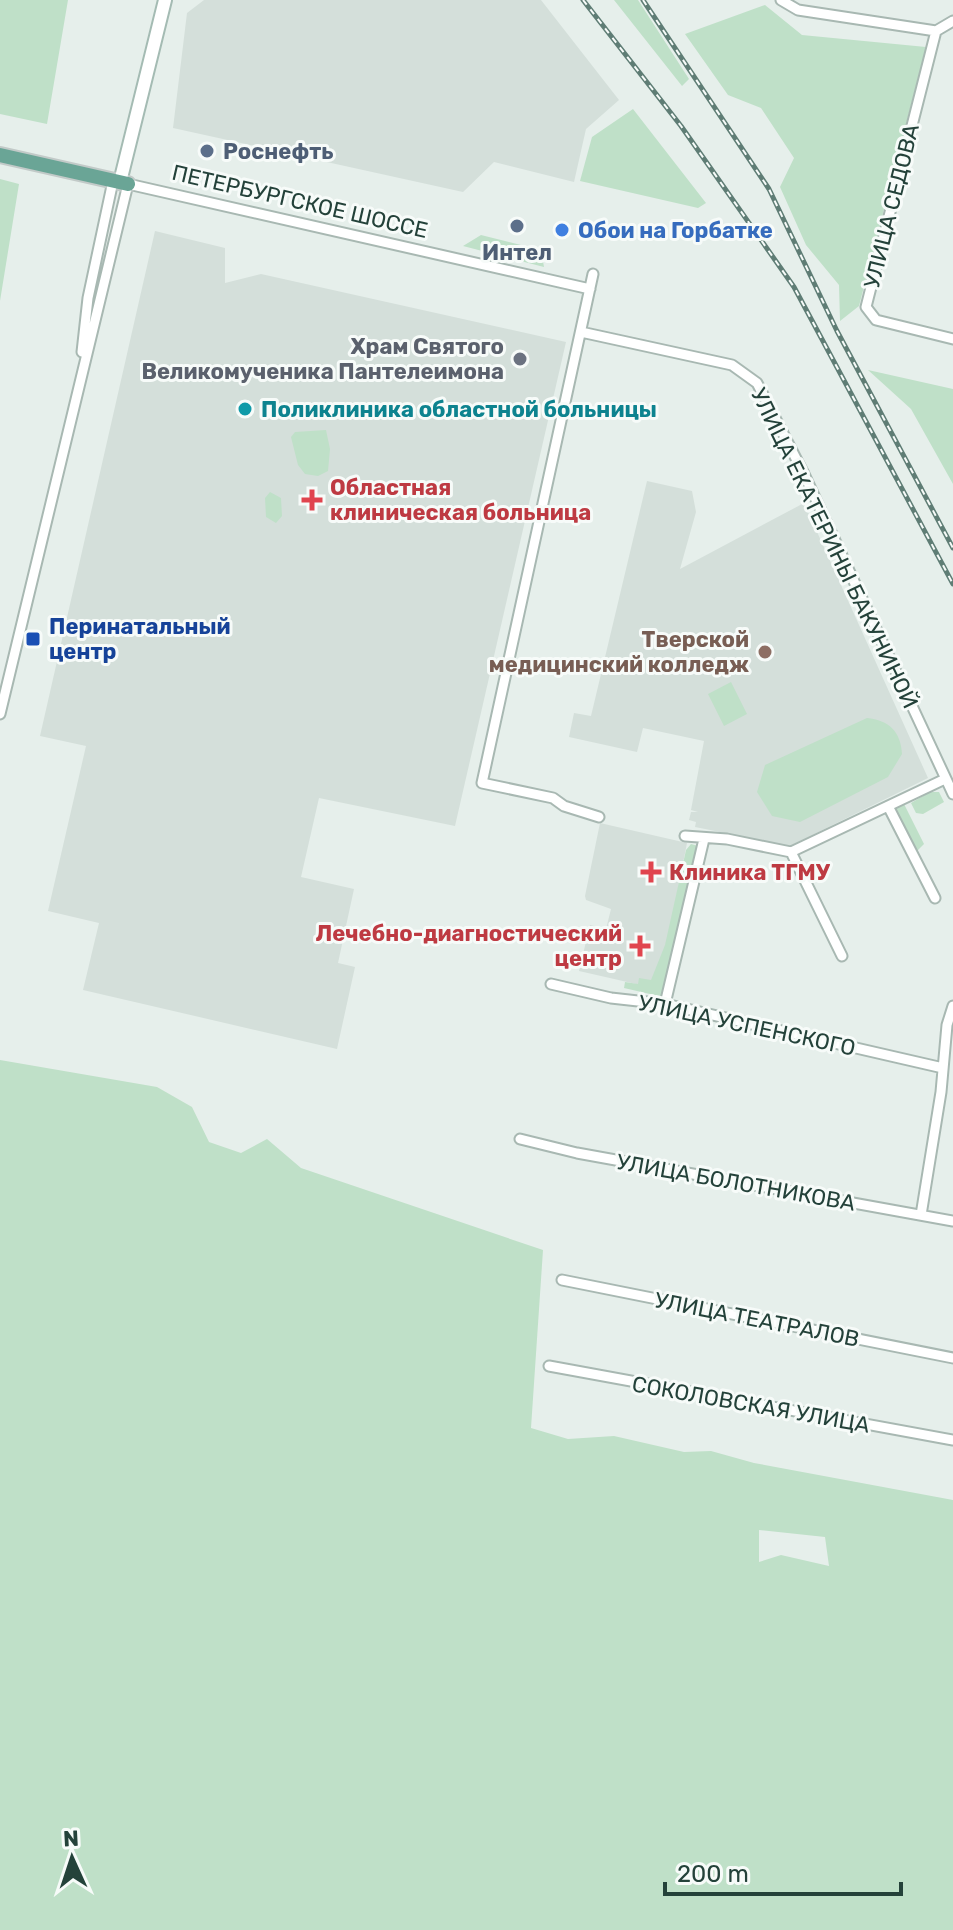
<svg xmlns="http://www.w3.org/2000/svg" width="953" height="1930" viewBox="0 0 953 1930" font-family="Rubik,sans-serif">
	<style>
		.built { fill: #d4dfda }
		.green { fill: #bfe0c8; fill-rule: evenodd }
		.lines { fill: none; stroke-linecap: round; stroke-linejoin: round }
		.minor-casing { stroke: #a8b8b2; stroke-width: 13 }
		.secondary-casing { stroke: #a4bbb3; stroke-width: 16 }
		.primary-casing { stroke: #c2cac8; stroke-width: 18 }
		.minor { stroke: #fff; stroke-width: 9 }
		.secondary { stroke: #fff; stroke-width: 12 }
		.primary { stroke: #6aa596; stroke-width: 14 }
		.rail-casing { stroke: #5f7d75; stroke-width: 5 }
		.rail { stroke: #f7fbf9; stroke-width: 2; stroke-dasharray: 6; stroke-linecap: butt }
		.service-dot { fill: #5c6f8a; stroke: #f7fbf9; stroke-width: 3 }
		.shop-dot { fill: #3f7fe0; stroke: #f7fbf9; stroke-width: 3 }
		.worship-dot { fill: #6b7280; stroke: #f7fbf9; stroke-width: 3 }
		.culture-dot { fill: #0f9aa8; stroke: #f7fbf9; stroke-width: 3 }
		.health-dot { fill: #e0444e; stroke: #f7fbf9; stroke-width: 3 }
		.transit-dot { fill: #1a4fb4; stroke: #f7fbf9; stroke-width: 3 }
		.education-dot { fill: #8d6e63; stroke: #f7fbf9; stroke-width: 3 }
		.labels { text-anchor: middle; stroke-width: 6; stroke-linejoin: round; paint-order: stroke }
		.service-label { font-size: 22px; font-weight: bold; fill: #4e5e75; stroke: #f7fbf9; text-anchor: start }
		.street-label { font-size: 22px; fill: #24423a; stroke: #f7fbf9 }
		.shop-label { font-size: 22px; font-weight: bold; fill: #366cbe; stroke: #f7fbf9; text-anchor: start }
		.worship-label { font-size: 22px; font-weight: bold; fill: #5b616d; stroke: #f7fbf9; text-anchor: end }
		.culture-label { font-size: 22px; font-weight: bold; fill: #0d838f; stroke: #f7fbf9; text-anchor: start }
		.health-label { font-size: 22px; font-weight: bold; fill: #be3a42; stroke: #f7fbf9; text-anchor: start }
		.transit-label { font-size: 22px; font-weight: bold; fill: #164399; stroke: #f7fbf9; text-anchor: start }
		.education-label { font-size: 22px; font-weight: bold; fill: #785e54; stroke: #f7fbf9; text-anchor: end }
	</style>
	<rect width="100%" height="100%" fill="#e6efeb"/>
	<!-- built -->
	<path class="built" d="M 204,0 L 541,0 L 619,100 L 586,129 L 574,182 L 494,162 L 463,192 L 173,128 L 187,13 Z
		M 155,231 L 225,248 L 225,283 L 261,274 L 566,342 L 455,826 L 319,798 L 301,877 L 354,889 L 338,963 L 355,967 L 337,1049 L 83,990 L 99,923 L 48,911 L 86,746 L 40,736 Z
		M 647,481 L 692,491 L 696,512 L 680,569 L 804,503 L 928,778 L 790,846 L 695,827 L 696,822 L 689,820 L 691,812 L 698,812 L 691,810 L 704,741 L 643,728 L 637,752 L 569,737 L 574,713 L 591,716 Z
		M 600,823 L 687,843 L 658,989 L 579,971 L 590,925 L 606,929 L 611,909 L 586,900 L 585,896 Z"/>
	<!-- green -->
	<path class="green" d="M 0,0 L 68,0 L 47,124 L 0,114 Z
		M 614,0 L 638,0 L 689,79 L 682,86 Z
		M 765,5 L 802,35 L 926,47 L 859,306 L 840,321 L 839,285 L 806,245 L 780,187 L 794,158 L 761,108 L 728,95 L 685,34 Z
		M 633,109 L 706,203 L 698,208 L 580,181 L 592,137 Z
		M 0,179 L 19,184 L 0,301 Z
		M 481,235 L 541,250 L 544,267 L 463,246 Z
		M 868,370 L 953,389 L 953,484 L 911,409 Z
		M 326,430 L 330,449 L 328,471 L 318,476 L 305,474 L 298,465 L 291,437 L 295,432 Z
		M 270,492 L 281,498 L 282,516 L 276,523 L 266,517 L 265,498 Z
		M 731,682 L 747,714 L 724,726 L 708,694 Z
		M 867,718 C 889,720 901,732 902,754 L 888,777 L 800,822 L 772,816 L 757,792 L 765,765 Z
		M 930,792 L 939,792 L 944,802 L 923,814 L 916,813 L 911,803 Z
		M 904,804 L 924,844 L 916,852 L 893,810 Z
		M 691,844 L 698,846 L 695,865 L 689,865 L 687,876 L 691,879 L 663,997 L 624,988 L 625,982 L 638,984 L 639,978 L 651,980 L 665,945 L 686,850 Z
		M 0,1060 L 157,1087 L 192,1107 L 209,1142 L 241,1153 L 267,1139 L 301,1168 L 543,1250 L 531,1428 L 568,1439 L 614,1436 L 684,1452 L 711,1451 L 754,1463 L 953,1500 L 953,1930 L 0,1930 ZM 759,1530 L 825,1537 L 829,1566 L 781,1555 L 759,1562 Z"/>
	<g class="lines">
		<!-- minor casing -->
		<g class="minor-casing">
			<path id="minor" d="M 781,0 L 798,10 L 936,31
				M 953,21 L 936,31 L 866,307 L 876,320 L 953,339
				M 593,274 L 482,783 L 553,798 L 564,806 L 599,817
				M 581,332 L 732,365 L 757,383 L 804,474 L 953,794
				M 82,352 L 88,298 L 113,181
				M 0,714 L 128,184 L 590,289
				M 888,806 L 935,898
				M 685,836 L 727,839 L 791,852 L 945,779
				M 791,852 L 842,956
				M 551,984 L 611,998 L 665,1004 L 943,1068
				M 665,1004 L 704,839
				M 520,1139 L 577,1153 L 953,1221
				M 921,1215 L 941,1092 L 947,1025 L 953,1006
				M 562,1280 L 953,1358
				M 549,1366 L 953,1440"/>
		</g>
		<!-- secondary casing -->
		<g class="secondary-casing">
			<path id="secondary" d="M 120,182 L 165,0"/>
		</g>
		<!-- primary casing -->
		<g class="primary-casing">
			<path id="primary" d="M 0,155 L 128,184"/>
		</g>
		<!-- minor -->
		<use href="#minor" class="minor"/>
		<!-- secondary -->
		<use href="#secondary" class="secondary"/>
		<!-- primary -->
		<use href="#primary" class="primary"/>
		<!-- rail casing -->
		<g class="rail-casing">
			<path id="rail" d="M 583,0 L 681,126 L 794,287 L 953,584
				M 643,0 L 769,189 L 837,331 L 953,548"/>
		</g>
		<!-- rail -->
		<use href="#rail" class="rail"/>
	</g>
	<!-- markers -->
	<g class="service-dot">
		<circle cx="207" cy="151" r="8"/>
		<circle cx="517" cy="226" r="8"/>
	</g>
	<circle class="shop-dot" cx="562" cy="230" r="8"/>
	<circle class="worship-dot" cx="520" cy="359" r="8"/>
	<circle class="culture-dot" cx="245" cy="409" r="8"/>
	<g class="health-dot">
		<path d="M308 488h8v8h8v8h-8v8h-8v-8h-8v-8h8z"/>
		<path d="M647 860h8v8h8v8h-8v8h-8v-8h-8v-8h8z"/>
		<path d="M636 934h8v8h8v8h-8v8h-8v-8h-8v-8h8z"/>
	</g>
	<rect class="transit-dot" x="25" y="631" width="16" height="16" rx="4"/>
	<circle class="education-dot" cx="765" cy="652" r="8"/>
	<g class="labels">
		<!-- service labels -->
		<g class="service-label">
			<text x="223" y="159">Роснефть</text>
			<text x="517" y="260" text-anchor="middle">Интел</text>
		</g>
		<!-- street labels -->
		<g class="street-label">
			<text transform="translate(300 201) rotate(13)" y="8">ПЕТЕРБУРГСКОЕ ШОССЕ</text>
			<text transform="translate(891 206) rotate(-76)" y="8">УЛИЦА СЕДОВА</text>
			<text transform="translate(835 548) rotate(64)" y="8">УЛИЦА ЕКАТЕРИНЫ БАКУНИНОЙ</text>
			<text transform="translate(747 1025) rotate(12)" y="8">УЛИЦА УСПЕНСКОГО</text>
			<text transform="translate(736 1182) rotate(10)" y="8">УЛИЦА БОЛОТНИКОВА</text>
			<text transform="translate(757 1319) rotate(11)" y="8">УЛИЦА ТЕАТРАЛОВ</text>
			<text transform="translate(751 1404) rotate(10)" y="8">СОКОЛОВСКАЯ УЛИЦА</text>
		</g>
		<!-- shop labels -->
		<g class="shop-label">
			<text x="578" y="238">Обои на Горбатке</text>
		</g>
		<!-- worship labels -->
		<g class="worship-label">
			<text x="504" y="354">Храм Святого<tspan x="504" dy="25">Великомученика Пантелеимона</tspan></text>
		</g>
		<!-- culture labels -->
		<g class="culture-label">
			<text x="261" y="417">Поликлиника областной больницы</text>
		</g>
		<!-- health labels -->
		<g class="health-label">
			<text x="330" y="495">Областная<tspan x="330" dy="25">клиническая больница</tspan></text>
			<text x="669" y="880">Клиника ТГМУ</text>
			<text x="622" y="941" text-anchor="end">Лечебно-диагностический<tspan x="622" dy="25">центр</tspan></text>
		</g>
		<!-- transit labels -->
		<g class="transit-label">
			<text x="49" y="634">Перинатальный<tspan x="49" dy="25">центр</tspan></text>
		</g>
		<!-- education labels -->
		<g class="education-label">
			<text x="749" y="647">Тверской<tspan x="749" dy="25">медицинский колледж</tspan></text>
		</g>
	</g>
	<!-- north arrow -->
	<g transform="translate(72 1858) rotate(357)" stroke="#f7fbf9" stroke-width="6" paint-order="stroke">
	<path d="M0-6L14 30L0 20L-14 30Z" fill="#24423a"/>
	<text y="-12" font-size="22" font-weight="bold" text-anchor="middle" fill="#24423a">N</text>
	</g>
	<!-- scale -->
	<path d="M665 1882v12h236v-12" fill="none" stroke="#24423a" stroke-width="4"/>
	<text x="677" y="1882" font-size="24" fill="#24423a" stroke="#f7fbf9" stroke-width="6" paint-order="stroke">200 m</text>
</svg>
